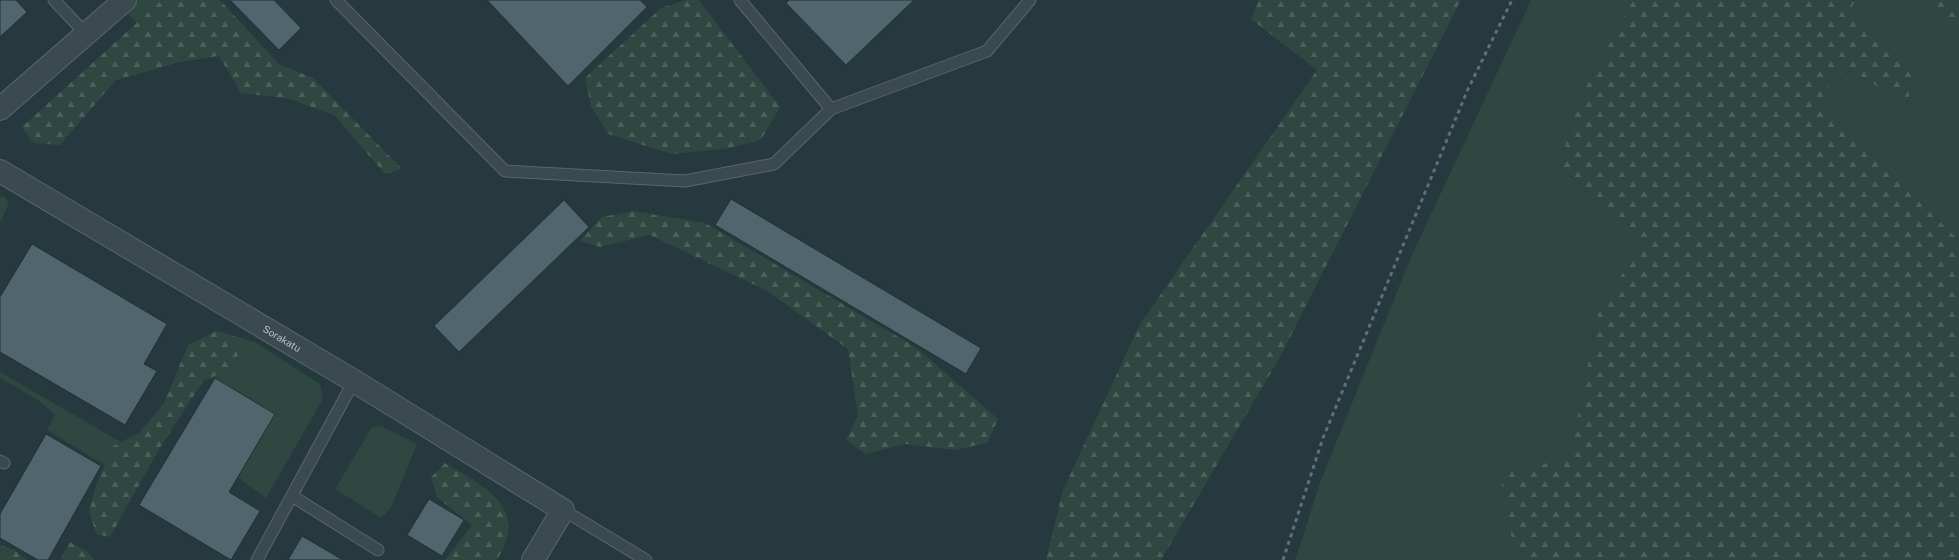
<svg xmlns="http://www.w3.org/2000/svg" width="1959" height="560" viewBox="0 0 1959 560" font-family="'Public Sans',sans-serif">
	<style>
		.green { fill: #2e4740 }
		.forest { fill: url(#forest-firs) }
		.building { fill: #51666c; stroke: #213137 }
		.lines { fill: none; stroke-linecap: round; stroke-linejoin: round }
		.service-casing { stroke: #58676d; stroke-width: 13 }
		.minor-casing { stroke: #58676d; stroke-width: 24 }
		.service { stroke: #3a4a4f; stroke-width: 11 }
		.minor { stroke: #3a4a4f; stroke-width: 22 }
		.rail { stroke: #5e7178; stroke-width: 3; stroke-dasharray: 4 4; stroke-linecap: butt }
		.labels { text-anchor: middle; stroke-width: 3.5; stroke-linejoin: round; paint-order: stroke }
		.street-label { font-size: 10px; fill: #b6c4ca; stroke: #1f2f35 }
	</style>
	<defs>
		<pattern id="forest-firs" width="22" height="20" patternUnits="userSpaceOnUse"><rect width="22" height="20" fill="#2e4740"/><path d="M5 1l3.5 6h-7zM16 11l3.5 6h-7z" fill="#4a605a"/></pattern>
	</defs>
	<rect width="100%" height="100%" fill="#26393f"/>
	<!-- green -->
	<path class="green" d="M 139,0 L 162,0 L 137,23 L 126,12 Z
		M 1531,0 L 1633,0 L 1576,105 L 1560,166 L 1646,241 L 1600,305 L 1569,458 L 1513,544 L 1533,560 L 1295,560 L 1321,480 L 1411,257 Z
		M 1856,0 L 1924,0 L 1959,40 L 1959,240 L 1825,109 L 1830,79 L 1847,70 L 1907,102 L 1914,78 L 1852,7 Z
		M 0,196 L 5,197 L 9,203 L 0,223 Z
		M 235,336 L 255,342 L 320,384 L 323,399 L 266,498 L 237,477 L 275,414 L 215,378 L 204,380 L 230,370 L 238,359 Z
		M 0,372 L 121,442 L 113,446 L 105,465 L 47,430 L 55,415 L 38,400 L 0,378 Z
		M 381,426 L 417,444 L 391,508 L 381,518 L 335,489 L 372,427 Z"/>
	<!-- forest -->
	<path class="forest" d="M 162,0 L 220,0 L 279,64 L 313,78 L 402,169 L 385,174 L 334,115 L 290,99 L 241,93 L 219,56 L 180,62 L 116,80 L 60,145 L 33,143 L 22,127 Z
		M 685,0 L 699,0 L 780,107 L 761,140 L 725,149 L 671,154 L 608,134 L 591,106 L 585,78 L 661,8 Z
		M 1259,0 L 1461,0 L 1280,357 L 1161,560 L 1046,560 L 1063,490 L 1140,324 L 1317,70 L 1251,19 Z
		M 1633,0 L 1856,0 L 1852,7 L 1914,78 L 1907,102 L 1847,70 L 1830,79 L 1825,109 L 1959,240 L 1959,560 L 1533,560 L 1513,544 L 1500,474 L 1569,458 L 1600,305 L 1646,241 L 1560,166 L 1576,105 Z
		M 1924,0 L 1959,0 L 1959,40 Z
		M 633,211 L 705,223 L 917,348 L 998,419 L 987,443 L 955,450 L 905,444 L 865,454 L 846,440 L 858,416 L 848,349 L 767,291 L 650,235 L 600,247 L 580,241 L 602,217 Z
		M 216,331 L 235,336 L 238,359 L 230,370 L 204,380 L 161,446 L 110,537 L 96,534 L 89,511 L 97,483 L 113,446 L 139,433 L 164,403 L 188,345 Z
		M 445,463 C 485,487 530,507 497,560 L 445,560 L 472,525 L 437,497 L 431,477 Z
		M 70,542 L 88,552 L 94,560 L 60,560 Z
		M 0,545 L 14,550 L 27,560 L 0,560 Z"/>
	<!-- building -->
	<path class="building" d="M 0,0 L 16,0 L 27,12 L 0,37 Z
		M 230,0 L 274,0 L 301,28 L 279,50 Z
		M 487,0 L 640,0 L 647,7 L 568,86 Z
		M 789,0 L 914,0 L 846,65 L 786,3 Z
		M 731,199 L 981,348 L 966,374 L 715,225 Z
		M 564,200 L 589,227 L 459,352 L 434,326 Z
		M 32,244 L 167,324 L 144,364 L 157,371 L 125,425 L 0,352 L 0,297 Z
		M 215,378 L 275,414 L 229,492 L 260,511 L 231,560 L 139,505 Z
		M 46,434 L 101,466 L 48,560 L 38,560 L 0,538 L 0,514 Z
		M 429,499 L 464,520 L 442,556 L 407,535 Z
		M 302,536 L 343,560 L 288,560 Z"/>
	<g class="lines">
		<!-- service casing -->
		<g class="service-casing">
			<path id="service" d="M 54,0 L 86,34
				M 336,0 L 505,171 L 685,181 L 774,164 L 831,109 L 740,0
				M 831,109 L 987,51 L 1030,0
				M 0,461 L 4,463
				M 292,496 L 378,550
				M 563,510 L 646,560
				M 257,560 L 354,381"/>
		</g>
		<!-- minor casing -->
		<g class="minor-casing">
			<g id="minor">
				<path d="M 0,109 L 125,0"/>
				<path id="s1" d="M 0,171 L 354,381 L 563,510 L 533,560"/>
			</g>
		</g>
		<!-- service -->
		<use href="#service" class="service"/>
		<!-- minor -->
		<use href="#minor" class="minor"/>
		<!-- rail -->
		<path class="rail" d="M 1283,560 L 1323,438 L 1468,89 L 1512,0"/>
	</g>
	<g class="labels">
		<!-- street labels -->
		<g class="street-label">
			<text dy="4" stroke="none"><textPath href="#s1" startOffset="328">Sorakatu</textPath></text>
		</g>
	</g>
</svg>
